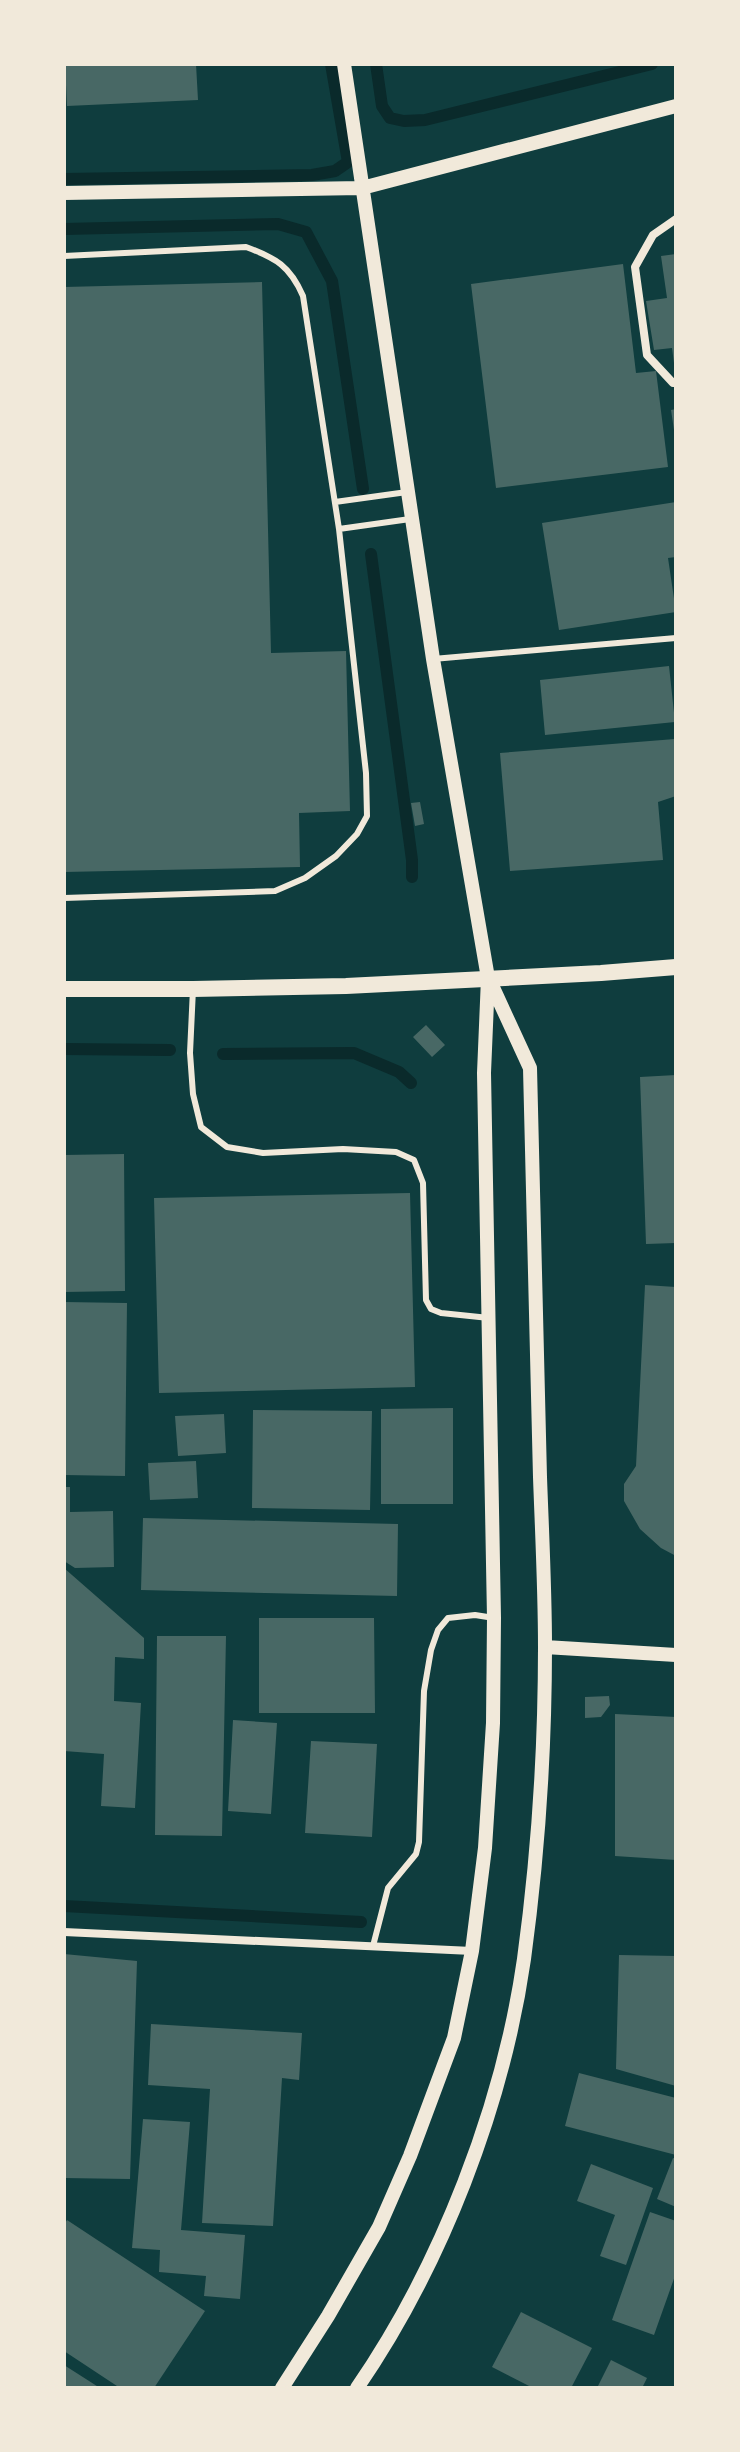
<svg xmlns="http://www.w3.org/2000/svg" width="740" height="2452" viewBox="0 0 740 2452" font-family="'Noto Serif',serif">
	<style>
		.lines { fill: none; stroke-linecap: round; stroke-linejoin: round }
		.stream { stroke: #0a2a2b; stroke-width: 12 }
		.building { fill: #486865 }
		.service { stroke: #f1e9da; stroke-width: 6 }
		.minor { stroke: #f1e9da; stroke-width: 8 }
		.tertiary { stroke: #f1e9da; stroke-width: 14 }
		.secondary { stroke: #f1e9da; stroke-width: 16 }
	</style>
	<rect width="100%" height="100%" fill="#0f3d3e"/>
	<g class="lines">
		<!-- stream -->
		<path class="stream" d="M 376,64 L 382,106 L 390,118 L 404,121 L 425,120 L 652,64
			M 64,179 L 312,175 L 335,171 L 348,162 L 331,64
			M 64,229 L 278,224 L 306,232 L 332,281 L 363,489
			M 371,554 L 412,860 L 412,877
			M 64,1049 L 170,1050
			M 223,1054 L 354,1053 L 399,1072 L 411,1083
			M 64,1906 L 361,1922"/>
	</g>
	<!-- building -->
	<path class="building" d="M 65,64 L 196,64 L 198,100 L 67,106 Z
		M 676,254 L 676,363 L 674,363 L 672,348 L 654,350 L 646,301 L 667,298 L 661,256 Z
		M 623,264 L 636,373 L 656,371 L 668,467 L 496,488 L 471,284 Z
		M 262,282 L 271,653 L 346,651 L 350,811 L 299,813 L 300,867 L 64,872 L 64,287 Z
		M 676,409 L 676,430 L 674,430 L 671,410 Z
		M 676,502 L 676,557 L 668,558 L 676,612 L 559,630 L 542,523 Z
		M 669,666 L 675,722 L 545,735 L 540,680 Z
		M 675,739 L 676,796 L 658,802 L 663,860 L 510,871 L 500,753 Z
		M 420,802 L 424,824 L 415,826 L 411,803 Z
		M 426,1025 L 445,1045 L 432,1057 L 413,1037 Z
		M 676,1075 L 676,1243 L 646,1244 L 640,1077 Z
		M 124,1154 L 125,1291 L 64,1292 L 64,1155 Z
		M 410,1193 L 415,1387 L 159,1393 L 154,1198 Z
		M 645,1285 L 676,1287 L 676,1556 L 661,1548 L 640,1529 L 624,1501 L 624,1484 L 636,1466 Z
		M 64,1302 L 127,1303 L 125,1476 L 64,1475 Z
		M 453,1408 L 453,1504 L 381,1504 L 381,1409 Z
		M 253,1410 L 372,1411 L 370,1510 L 252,1508 Z
		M 224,1414 L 226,1453 L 178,1456 L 175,1416 Z
		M 196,1461 L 198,1498 L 150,1500 L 148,1463 Z
		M 64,1487 L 70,1487 L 70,1512 L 113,1511 L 114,1567 L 75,1568 L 64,1561 Z
		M 143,1518 L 398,1524 L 397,1596 L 141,1590 Z
		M 64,1568 L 144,1638 L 144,1659 L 115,1657 L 114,1701 L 141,1703 L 135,1808 L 101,1806 L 104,1754 L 64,1751 Z
		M 259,1618 L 374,1618 L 375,1713 L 259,1713 Z
		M 157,1636 L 226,1636 L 222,1836 L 155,1835 Z
		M 609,1696 L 610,1705 L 601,1717 L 585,1718 L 585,1697 Z
		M 615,1714 L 676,1717 L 676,1860 L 615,1856 Z
		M 233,1720 L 277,1723 L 271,1814 L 228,1811 Z
		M 311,1741 L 377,1744 L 372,1837 L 305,1833 Z
		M 64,1954 L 137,1961 L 130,2179 L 64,2178 Z
		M 619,1955 L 676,1956 L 676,2086 L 616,2069 Z
		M 151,2024 L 302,2033 L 299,2080 L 282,2078 L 273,2226 L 202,2223 L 210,2089 L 148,2085 Z
		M 579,2073 L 676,2098 L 676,2155 L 565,2126 Z
		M 143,2119 L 190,2122 L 181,2230 L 245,2235 L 240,2299 L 204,2296 L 206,2276 L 159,2272 L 160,2250 L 132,2248 Z
		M 673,2158 L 676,2159 L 676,2207 L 657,2199 Z
		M 591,2164 L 653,2188 L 626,2265 L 600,2256 L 615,2215 L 577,2201 Z
		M 650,2212 L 676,2221 L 676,2273 L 654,2335 L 612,2320 Z
		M 67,2220 L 205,2311 L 154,2388 L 120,2388 L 64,2351 L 64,2225 Z
		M 521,2312 L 592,2348 L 571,2388 L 533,2388 L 492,2367 Z
		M 611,2360 L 647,2378 L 642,2388 L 597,2388 Z
		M 64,2365 L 100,2388 L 64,2388 Z"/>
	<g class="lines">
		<!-- service -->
		<path class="service" d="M 64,256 L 246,247 C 276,258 290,266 303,296 L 339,529 L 366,773 L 367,816 L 357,834 L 336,856 L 305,878 L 275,891 L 64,898
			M 335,502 L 407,492
			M 339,529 L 410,519
			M 433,659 L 676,638
			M 193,989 L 190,1053 L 193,1094 L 201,1127 L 227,1147 L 263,1153 L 343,1149 L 396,1152 L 414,1160 L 423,1183 L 426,1300 L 431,1309 L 441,1313 L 489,1318
			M 373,1946 L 388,1888 L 416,1854 L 419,1842 L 424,1691 L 431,1650 L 438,1630 L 448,1618 L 475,1615 L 494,1618"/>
		<!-- minor -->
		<path class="minor" d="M 676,219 L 653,235 L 635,267 L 647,355 L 673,383 L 676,383
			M 64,1932 L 472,1951"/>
		<!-- tertiary -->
		<path class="tertiary" d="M 64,193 L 362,188 L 676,106
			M 545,1647 L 676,1655
			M 282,2388 L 328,2316 L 379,2227 L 410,2156 L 454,2038 L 472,1951 L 485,1848 L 493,1723 L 494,1618 L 484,1073 L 488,978 L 433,659 L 344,64
			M 357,2388 C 441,2266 503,2106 524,1959 C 538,1856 545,1751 545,1647 C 545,1590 542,1533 540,1477 C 537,1340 533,1204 530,1068 L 490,981"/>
		<!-- secondary -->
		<path class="secondary" d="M 64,989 L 193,989 L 346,986 L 601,973 L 676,967"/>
	</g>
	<!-- border -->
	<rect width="740" height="2452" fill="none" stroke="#f1e9da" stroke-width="132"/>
</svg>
